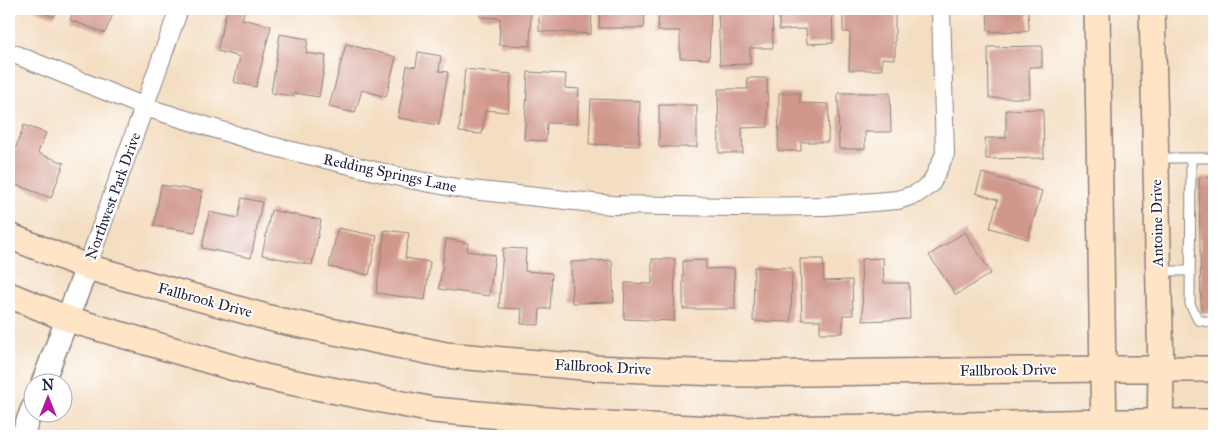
<svg xmlns="http://www.w3.org/2000/svg" width="1223" height="445" viewBox="0 0 1223 445" font-family="'IM FELL Great Primer',serif">
	<style>
		.building { fill: #d0978b }
		.lines { fill: none; stroke-linecap: round; stroke-linejoin: round }
		.service-casing { stroke: #8b807e; stroke-width: 11 }
		.minor-casing { stroke: #8b807e; stroke-width: 20 }
		.tertiary-casing { stroke: #8b807e; stroke-width: 25 }
		.secondary-casing { stroke: #8b807e; stroke-width: 28 }
		.service { stroke: #fff; stroke-width: 9 }
		.minor { stroke: #fff; stroke-width: 18 }
		.tertiary { stroke: #fff; stroke-width: 22 }
		.secondary { stroke: #ffe4c6; stroke-width: 25 }
		.labels { text-anchor: middle; stroke-width: 4; stroke-linejoin: round; paint-order: stroke }
		.street-label { font-size: 15px; fill: #22223b; stroke: #fff }
	</style>
	<rect width="100%" height="100%" fill="#fff"/>
	<filter id="ink" filterUnits="userSpaceOnUse"><feTurbulence type="fractalNoise" baseFrequency=".02" numOctaves="2"/><feDisplacementMap in="SourceGraphic" scale="10" xChannelSelector="R" yChannelSelector="G"/><feConvolveMatrix kernelMatrix="1 2 1 2 8 2 1 2 1" color-interpolation-filters="sRGB"/></filter>
	<filter id="wash" filterUnits="userSpaceOnUse"><feTurbulence type="fractalNoise" baseFrequency=".0096" numOctaves="4" result="noise"/><feDisplacementMap in="SourceGraphic" scale="20" xChannelSelector="R" yChannelSelector="G"/><feGaussianBlur stdDeviation="1.12" result="paint"/><feColorMatrix in="noise" values="0 0 0 0 0 0 0 0 0 0 0 0 0 0 0 0 0 1.4 0 .05"/><feComposite in="paint" operator="in"/></filter>
	<g filter="url(#wash)">
		<rect width="100%" height="100%" fill="#f4dec2"/>
		<g id="blocks">
			<!-- building -->
			<path class="building" d="M 33,9 L 57,9 L 54,17 Z
				M 74,9 L 115,9 L 105,33 L 70,20 Z
				M 227,9 L 245,9 L 242,19 L 271,26 L 256,87 L 234,82 L 240,57 L 217,51 Z
				M 373,9 L 409,9 L 408,15 L 373,12 Z
				M 480,9 L 531,9 L 530,46 L 499,45 L 500,18 L 480,17 Z
				M 539,9 L 592,9 L 591,34 L 539,31 Z
				M 600,9 L 645,9 L 644,28 L 599,28 Z
				M 659,9 L 711,9 L 709,59 L 680,58 L 680,31 L 658,31 Z
				M 718,9 L 772,9 L 773,48 L 750,48 L 750,64 L 720,65 Z
				M 779,9 L 832,9 L 833,43 L 807,44 L 806,29 L 779,30 Z
				M 843,9 L 895,9 L 895,59 L 882,58 L 882,70 L 849,70 L 850,32 L 843,32 Z
				M 987,9 L 1028,9 L 1029,31 L 988,32 Z
				M 280,34 L 308,39 L 306,53 L 326,56 L 319,97 L 294,93 L 293,96 L 271,93 Z
				M 346,44 L 396,57 L 386,97 L 362,90 L 355,113 L 329,107 Z
				M 1042,46 L 1042,67 L 1029,67 L 1030,98 L 989,98 L 988,47 Z
				M 418,52 L 441,56 L 439,71 L 448,72 L 439,125 L 398,118 L 407,66 L 416,67 Z
				M 465,69 L 511,74 L 508,112 L 485,110 L 482,134 L 459,132 Z
				M 528,72 L 566,74 L 565,88 L 579,89 L 577,124 L 547,123 L 546,141 L 524,140 Z
				M 747,78 L 767,78 L 768,127 L 742,128 L 743,153 L 719,153 L 718,89 L 748,89 Z
				M 779,93 L 800,93 L 800,103 L 829,104 L 828,142 L 801,142 L 801,151 L 778,151 Z
				M 838,93 L 890,93 L 891,132 L 865,132 L 865,149 L 839,149 Z
				M 591,99 L 640,101 L 639,146 L 589,144 Z
				M 659,105 L 697,105 L 697,147 L 659,147 Z
				M 1043,109 L 1044,158 L 986,159 L 985,138 L 1006,138 L 1006,110 Z
				M 24,125 L 46,133 L 38,153 L 64,163 L 51,198 L 9,182 L 9,166 Z
				M 982,173 L 1042,191 L 1028,239 L 990,228 L 998,200 L 976,193 Z
				M 1214,177 L 1214,311 L 1201,311 L 1199,178 Z
				M 161,185 L 202,191 L 195,232 L 154,226 Z
				M 242,198 L 262,202 L 251,258 L 202,248 L 209,212 L 238,218 Z
				M 271,210 L 321,220 L 312,265 L 262,255 Z
				M 338,228 L 377,236 L 369,275 L 329,267 Z
				M 385,230 L 409,233 L 405,258 L 430,262 L 425,300 L 376,293 Z
				M 965,232 L 991,273 L 956,295 L 929,255 Z
				M 446,239 L 468,243 L 467,251 L 495,255 L 489,296 L 439,289 Z
				M 503,248 L 526,249 L 525,271 L 552,273 L 550,309 L 540,309 L 539,325 L 521,324 L 522,309 L 499,308 Z
				M 883,258 L 884,283 L 909,283 L 910,319 L 863,321 L 861,259 Z
				M 652,259 L 675,259 L 674,321 L 624,319 L 625,283 L 652,284 Z
				M 800,259 L 823,259 L 824,281 L 852,280 L 853,315 L 843,315 L 843,333 L 820,333 L 820,320 L 802,320 Z
				M 612,260 L 614,302 L 572,303 L 571,262 Z
				M 706,260 L 706,269 L 734,268 L 735,309 L 683,309 L 683,261 Z
				M 754,267 L 792,268 L 791,322 L 753,321 Z"/>
		</g>
	</g>
	<g filter="url(#ink)">
		<use href="#blocks" fill-opacity="0" stroke="#8b807e" stroke-width="1"/>
		<g class="lines">
			<!-- service casing -->
			<g class="service-casing">
				<path id="service" d="M 1158,158 L 1214,158
					M 1191,158 L 1190,304 L 1198,320 L 1214,323
					M 1159,271 L 1189,271"/>
			</g>
			<!-- minor casing -->
			<g class="minor-casing">
				<path id="minor" d="M 9,52 L 145,107 L 267,145 L 404,178 L 462,189 L 612,205 L 735,207 L 825,206 L 898,200 L 916,194 L 931,184 L 945,154 L 941,9
					M 87,267 L 179,9"/>
			</g>
			<!-- tertiary casing -->
			<g class="tertiary-casing">
				<path id="tertiary" d="M 43,382 L 87,267
					M 22,436 L 32,409"/>
			</g>
			<!-- secondary casing -->
			<g class="secondary-casing">
				<path id="secondary" d="M 1097,9 L 1104,436
					M 1152,9 L 1161,369 L 1160,436
					M 9,236 L 87,267 L 277,320 L 446,355 L 594,368 L 743,374 L 1103,369 L 1214,369
					M 9,295 L 68,319 L 265,377 L 433,410 L 582,423 L 737,430 L 1104,422 L 1214,422"/>
			</g>
			<!-- service -->
			<use href="#service" class="service"/>
			<!-- minor -->
			<use href="#minor" class="minor"/>
			<!-- tertiary -->
			<use href="#tertiary" class="tertiary"/>
			<!-- secondary -->
			<use href="#secondary" class="secondary"/>
		</g>
	</g>
	<g class="labels">
		<!-- street labels -->
		<g class="street-label">
			<text transform="translate(390 173) rotate(12)" y="5">Redding Springs Lane</text>
			<text transform="translate(113 196) rotate(-70)" y="5">Northwest Park Drive</text>
			<text transform="translate(1157 223) rotate(-91)" y="5">Antoine Drive</text>
			<text transform="translate(205 300) rotate(15)" y="5">Fallbrook Drive</text>
			<text transform="translate(603 367) rotate(3)" y="5">Fallbrook Drive</text>
			<text transform="translate(1008 370) rotate(-1)" y="5">Fallbrook Drive</text>
		</g>
	</g>
	<!-- margin -->
	<rect width="1223" height="445" fill="none" stroke="#fff" stroke-width="30"/>
	<!-- north arrow -->
	<g transform="translate(48 398)"><circle r="24" fill="#ffffff" stroke="#a7a7b1"/>
	<path d="M0-4L9 19L0 12L-9 19Z" fill="#b5179e"/>
	<text y="-8" font-size="14" font-weight="bold" text-anchor="middle" fill="#22223b">N</text>
	</g>
</svg>
